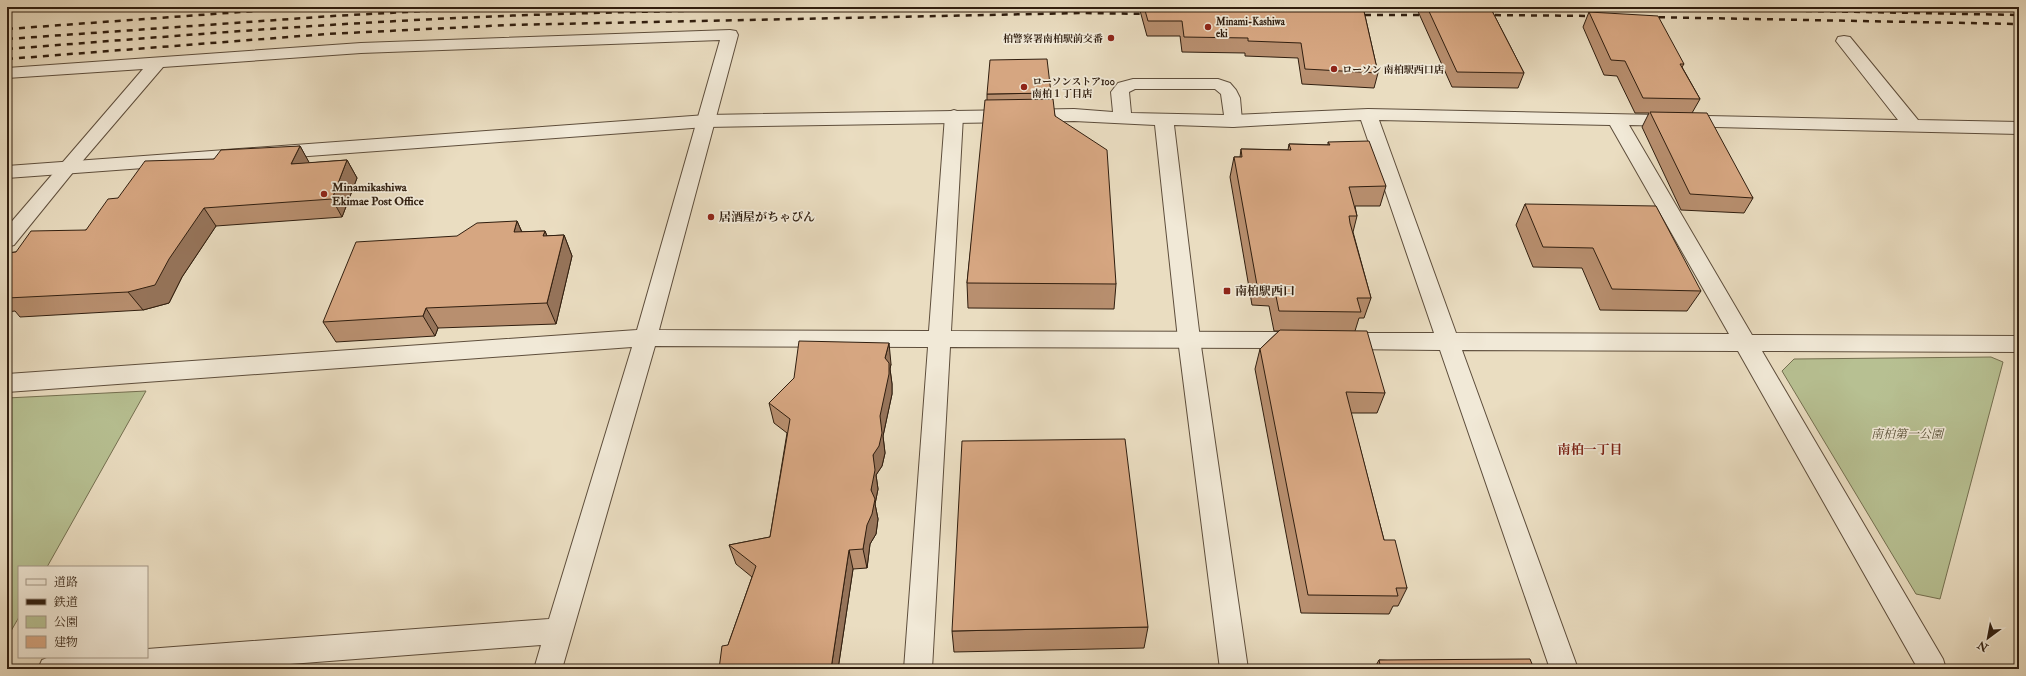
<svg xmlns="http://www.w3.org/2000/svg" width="2026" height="676" viewBox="0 0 2026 676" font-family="'IM FELL Double Pica','Noto Serif JP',serif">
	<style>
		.green { fill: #b7c092; stroke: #746f50 }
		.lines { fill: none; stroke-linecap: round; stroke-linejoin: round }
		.minor-casing { stroke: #5e4e3c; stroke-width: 2 }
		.tertiary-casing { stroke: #5e4e3c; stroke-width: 2 }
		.minor { fill: #f1e9d7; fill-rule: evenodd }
		.tertiary { fill: #f1e9d7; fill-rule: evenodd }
		.rail { stroke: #301e0f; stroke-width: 2.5; stroke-dasharray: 6 6; stroke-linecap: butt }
		.wall { fill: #b88f6f; stroke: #301e0f }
		.shaded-wall { fill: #96745a; stroke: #301e0f }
		.building { fill: #d6a681; stroke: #301e0f }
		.poi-dot { fill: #8f2418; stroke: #f1e9d7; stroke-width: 1.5 }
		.labels { text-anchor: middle; stroke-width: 3.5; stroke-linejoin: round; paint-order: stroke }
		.far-poi-label { font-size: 10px; font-weight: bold; fill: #301e0f; stroke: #f1e9d7; text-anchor: start }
		.poi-label { font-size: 12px; font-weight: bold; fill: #301e0f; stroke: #f1e9d7; text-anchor: start }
		.park-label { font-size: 12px; font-style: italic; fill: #584f36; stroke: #f1e9d7 }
		.neighbourhood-label { font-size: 13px; font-weight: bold; fill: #7a1f14; stroke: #f1e9d7 }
	</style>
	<rect width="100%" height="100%" fill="#eaddc1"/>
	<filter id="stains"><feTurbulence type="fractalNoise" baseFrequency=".005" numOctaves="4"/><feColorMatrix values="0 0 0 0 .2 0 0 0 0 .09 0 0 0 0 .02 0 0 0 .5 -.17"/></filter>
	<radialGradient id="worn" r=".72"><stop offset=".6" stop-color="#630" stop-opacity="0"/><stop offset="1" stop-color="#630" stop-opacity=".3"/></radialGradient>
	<!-- green -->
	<path class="green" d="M 1991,357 L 2003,362 L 1940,599 L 1916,594 L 1782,371 L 1794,359 Z
		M 146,391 L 47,567 L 19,567 L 19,617 L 7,638 L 7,398 Z"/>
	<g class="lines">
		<!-- minor casing -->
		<g class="minor-casing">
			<path id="minor" d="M 730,30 L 736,31 L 738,35 L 659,330 L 929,331 L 945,116 L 948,112 L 954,110 L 960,112 L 963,116 L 951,331 L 1300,332 L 1308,334 L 1311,340 L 1308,346 L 1300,348 L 950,347 L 932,669 L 904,669 L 928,347 L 655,346 L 562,669 L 534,669 L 541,645 L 224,669 L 38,669 L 42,660 L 49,657 L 147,657 L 147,649 L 549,619 L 632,347 L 7,392 L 7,374 L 637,330 L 720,40 L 361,53 L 163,67 L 74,171 L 14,245 L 7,247 L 7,227 L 143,69 L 7,78 L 7,68 L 361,43 Z
				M 1844,36 L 1850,37 L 1918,120 L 2019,122 L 2019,134 L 1629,125 L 1752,335 L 2019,336 L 2019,352 L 1762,351 L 1943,659 L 1946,669 L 1918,669 L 1738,351 L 1462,350 L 1578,669 L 1550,669 L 1440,350 L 1341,349 L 1333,347 L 1330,341 L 1333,335 L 1341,333 L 1434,333 L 1361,120 L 1233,127 L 1227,125 L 1224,121 L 1227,117 L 1233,115 L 1368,109 L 1898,120 L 1836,41 L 1838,37 ZM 1379,120 L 1610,125 L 1729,334 L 1456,333 Z"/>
		</g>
		<!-- tertiary casing -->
		<g class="tertiary-casing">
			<path id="tertiary" d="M 1133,79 L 1218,79 L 1230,83 L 1236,90 L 1240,98 L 1242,121 L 1239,125 L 1233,127 L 1174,125 L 1200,339 L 1248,669 L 1220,669 L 1178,339 L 1155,125 L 1074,121 L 706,127 L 7,178 L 7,166 L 706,115 L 1074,109 L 1113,112 L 1111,92 L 1118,83 ZM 1135,89 L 1215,89 L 1221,94 L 1224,115 L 1131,113 L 1129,92 Z"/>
		</g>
		<!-- minor -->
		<use href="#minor" class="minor"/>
		<!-- tertiary -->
		<use href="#tertiary" class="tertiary"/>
		<!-- rail -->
		<path class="rail" d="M 1602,7 L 2019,15
			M 1353,15 L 1431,15
			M 1483,15 L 1599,16
			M 1647,17 L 2019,24
			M 7,29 L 310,7
			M 7,39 L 333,16 L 498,7
			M 7,49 C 137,39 267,28 398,21 C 573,11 748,10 923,7
			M 7,59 L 327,34 L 509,25 L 1081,13 L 1151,14"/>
	</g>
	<!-- wall -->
	<path class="wall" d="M 1139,7 L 1363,7 L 1378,73 L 1374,88 L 1302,84 L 1298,58 L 1245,56 L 1245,53 L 1182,52 L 1180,36 L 1147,36 Z
		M 1416,7 L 1490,7 L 1524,73 L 1518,88 L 1452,87 Z
		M 1589,12 L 1684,64 L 1682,67 L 1700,99 L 1692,113 L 1753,198 L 1744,213 L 1681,210 L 1642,127 L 1649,113 L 1635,113 L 1617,76 L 1604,75 L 1583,27 Z
		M 1051,93 L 1051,99 L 1055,116 L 1116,284 L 1114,309 L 968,308 L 967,283 L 987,100 L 987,94 Z
		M 1328,142 L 1386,186 L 1380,206 L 1355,206 L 1357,216 L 1353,232 L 1371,298 L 1364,318 L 1359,318 L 1355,331 L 1385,393 L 1377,413 L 1351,413 L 1384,540 L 1407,588 L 1398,606 L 1393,606 L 1389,614 L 1301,613 L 1255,369 L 1260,349 L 1279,331 L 1274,331 L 1269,306 L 1252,305 L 1230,177 L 1234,157 L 1240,157 L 1241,149 L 1288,150 L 1289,144 L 1328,145 Z
		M 300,146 L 309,163 L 347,160 L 357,178 L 342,217 L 216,226 L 182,277 L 169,303 L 143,310 L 20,317 L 15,311 L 7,312 L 7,253 L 16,252 L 86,230 L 118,198 L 214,159 Z
		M 1525,204 L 1701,291 L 1687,311 L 1600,310 L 1582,268 L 1533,267 L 1516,225 Z
		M 517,221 L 522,232 L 545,231 L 547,236 L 564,235 L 572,256 L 556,324 L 438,328 L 435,336 L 336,342 L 323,322 Z
		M 891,364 L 890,369 L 892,384 L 892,394 L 883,436 L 885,453 L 882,466 L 876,475 L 878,489 L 875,504 L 878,519 L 876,534 L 870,544 L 867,568 L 853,569 L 838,669 L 719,669 L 728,645 L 752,577 L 736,564 L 729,545 L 770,537 L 787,433 L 774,423 L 769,403 Z
		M 1148,627 L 1144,648 L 954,652 L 952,631 Z
		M 1379,660 L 1534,669 L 1374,669 Z"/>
	<!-- shaded-wall -->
	<path class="shaded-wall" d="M 300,146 L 310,164 L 291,164 Z
		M 347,160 L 357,178 L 342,217 L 332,199 Z
		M 204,208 L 216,226 L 182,277 L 169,303 L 143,310 L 128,292 Z
		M 517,221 L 526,242 L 514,232 Z
		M 545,231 L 553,252 L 543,236 Z
		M 564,235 L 572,256 L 556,324 L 547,303 Z
		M 426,308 L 438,328 L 435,336 L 423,316 Z
		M 889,343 L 891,364 L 890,369 L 892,384 L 892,394 L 883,436 L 885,453 L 882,466 L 876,475 L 878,489 L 875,504 L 878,519 L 876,534 L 870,544 L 867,568 L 863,549 L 871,490 L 873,455 L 885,358 Z
		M 849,550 L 853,569 L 838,669 L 831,669 Z"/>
	<!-- building -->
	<path class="building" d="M 1144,7 L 1363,7 L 1378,73 L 1305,69 L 1301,43 L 1248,41 L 1248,38 L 1184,37 L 1182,21 L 1148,21 Z
		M 1427,7 L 1490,7 L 1524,73 L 1457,72 Z
		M 1589,12 L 1658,16 L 1684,64 L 1680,64 L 1700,99 L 1643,98 L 1625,61 L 1611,60 Z
		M 1047,59 L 1051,93 L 987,94 L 990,60 Z
		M 1053,99 L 1055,116 L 1107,150 L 1116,284 L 967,283 L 985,100 Z
		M 1650,112 L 1707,113 L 1753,198 L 1690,194 Z
		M 1369,141 L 1386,186 L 1349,187 L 1357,216 L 1349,216 L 1350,223 L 1371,298 L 1357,298 L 1361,312 L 1279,311 L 1274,286 L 1257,285 L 1234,157 L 1242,157 L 1241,149 L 1291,150 L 1289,144 L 1330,145 L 1328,142 Z
		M 300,146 L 291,164 L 347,160 L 332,199 L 204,208 L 169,259 L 155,285 L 128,292 L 7,298 L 7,253 L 16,252 L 31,231 L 86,230 L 108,199 L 118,198 L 145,161 L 214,159 L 221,150 Z
		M 1525,204 L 1656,206 L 1701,291 L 1612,289 L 1593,248 L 1543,247 Z
		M 517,221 L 514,232 L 545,231 L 543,236 L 564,235 L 547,303 L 426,308 L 423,316 L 323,322 L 356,242 L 457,236 L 477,223 Z
		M 1280,330 L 1367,331 L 1385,393 L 1346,392 L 1384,540 L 1395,540 L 1407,588 L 1396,588 L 1398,596 L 1308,595 L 1260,349 Z
		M 799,341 L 889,343 L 885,358 L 889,363 L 889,374 L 880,416 L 882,433 L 879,446 L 873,455 L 875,470 L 871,490 L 875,499 L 872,514 L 867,525 L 863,549 L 849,550 L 831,669 L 719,669 L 722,646 L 728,645 L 756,566 L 729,545 L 770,537 L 790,419 L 769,403 L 794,378 Z
		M 1125,439 L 1148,627 L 952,631 L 962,441 Z
		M 1530,659 L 1534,669 L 1381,669 L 1379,660 Z"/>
	<!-- markers -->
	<g class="poi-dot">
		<circle cx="1208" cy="27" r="4"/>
		<circle cx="1111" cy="38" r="4"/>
		<circle cx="1334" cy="69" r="4"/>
		<circle cx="1024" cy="87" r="4"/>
		<circle cx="324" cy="194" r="4"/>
		<circle cx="711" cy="217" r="4"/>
		<rect x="1223" y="287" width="8" height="8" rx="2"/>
	</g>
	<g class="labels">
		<!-- far-poi labels -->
		<g class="far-poi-label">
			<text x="1216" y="25">Minami-Kashiwa<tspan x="1216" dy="12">eki</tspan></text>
			<text x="1103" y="42" text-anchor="end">柏警察署南柏駅前交番</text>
			<text x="1342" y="73">ローソン 南柏駅西口店</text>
			<text x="1032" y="85">ローソンストア100<tspan x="1032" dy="12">南柏１丁目店</tspan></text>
		</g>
		<!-- poi labels -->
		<g class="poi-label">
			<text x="332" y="191">Minamikashiwa<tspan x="332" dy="14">Ekimae Post Office</tspan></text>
			<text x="719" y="221">居酒屋がちゃぴん</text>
			<text x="1235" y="295">南柏駅西口</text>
		</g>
		<!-- park labels -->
		<g class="park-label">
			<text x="1907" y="438">南柏第一公園</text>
		</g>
		<!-- neighbourhood labels -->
		<g class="neighbourhood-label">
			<text x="1590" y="454">南柏一丁目</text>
		</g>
	</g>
	<!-- margin -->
	<rect width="2026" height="676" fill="none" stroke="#eaddc1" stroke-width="24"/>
	<rect x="8" y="8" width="2010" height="660" fill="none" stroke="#301e0f" stroke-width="2"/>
	<rect x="12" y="12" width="2002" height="652" fill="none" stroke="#301e0f"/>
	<!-- legend -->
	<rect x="18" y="566" width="130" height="92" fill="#f1e9d7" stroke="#a49887"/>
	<rect x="26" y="579" width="20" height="6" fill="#f1e9d7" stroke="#a49887"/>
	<text x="54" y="586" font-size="12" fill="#301e0f">道路</text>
	<rect x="26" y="599" width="20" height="6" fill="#301e0f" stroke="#a49887"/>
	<text x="54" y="606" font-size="12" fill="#301e0f">鉄道</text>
	<rect x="26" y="616" width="20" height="12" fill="#b7c092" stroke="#a49887"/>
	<text x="54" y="626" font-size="12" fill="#301e0f">公園</text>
	<rect x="26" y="636" width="20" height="12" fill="#d6a681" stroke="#a49887"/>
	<text x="54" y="646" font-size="12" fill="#301e0f">建物</text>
	<!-- north arrow -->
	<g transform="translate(1988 638) rotate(212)" stroke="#f1e9d7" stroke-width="3" paint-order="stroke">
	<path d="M0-3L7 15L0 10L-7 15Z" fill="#301e0f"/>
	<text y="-6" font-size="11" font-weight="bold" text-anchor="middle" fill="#301e0f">N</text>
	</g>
	<rect width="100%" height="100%" filter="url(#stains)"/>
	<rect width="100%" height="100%" fill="url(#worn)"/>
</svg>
